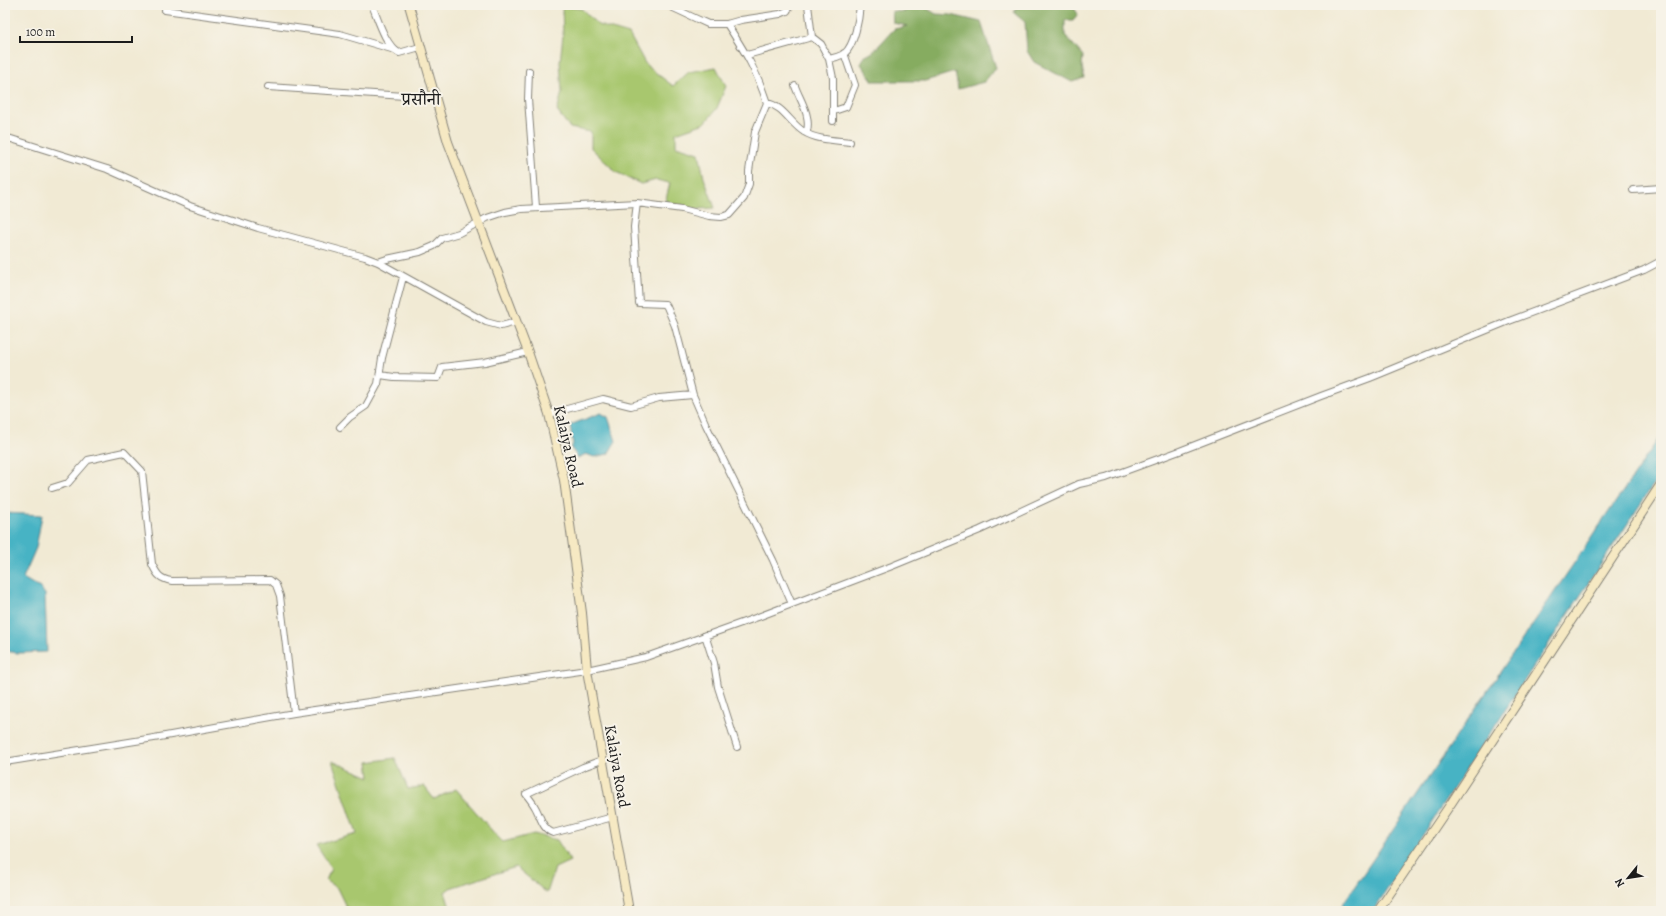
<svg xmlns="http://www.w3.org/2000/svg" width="1666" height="916" viewBox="0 0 1666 916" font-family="Alegreya,'Noto Serif Devanagari',serif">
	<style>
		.green { fill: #a8c76e; stroke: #627245 }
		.forest { fill: #86ac61; stroke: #51643e }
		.water { fill: #47b3c4; stroke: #326870 }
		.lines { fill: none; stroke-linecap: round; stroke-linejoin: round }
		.street-casing { stroke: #868378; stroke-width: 8 }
		.secondary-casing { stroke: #868378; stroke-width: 10 }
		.street { stroke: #fff; stroke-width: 6 }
		.secondary { stroke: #f6e9c3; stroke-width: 8 }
		.labels { text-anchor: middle; stroke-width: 4; stroke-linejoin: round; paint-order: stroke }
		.street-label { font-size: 16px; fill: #1c1c1c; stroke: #f7f3e8 }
		.quarter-label { font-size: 18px; fill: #1c1c1c; stroke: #f7f3e8 }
	</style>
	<rect width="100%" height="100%" fill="#f7f3e8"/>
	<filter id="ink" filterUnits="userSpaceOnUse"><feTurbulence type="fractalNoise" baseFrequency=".025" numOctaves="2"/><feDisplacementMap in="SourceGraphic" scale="8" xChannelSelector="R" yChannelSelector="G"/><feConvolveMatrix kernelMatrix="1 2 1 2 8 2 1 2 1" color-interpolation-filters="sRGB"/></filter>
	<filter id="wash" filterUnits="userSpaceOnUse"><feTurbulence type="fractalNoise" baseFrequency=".012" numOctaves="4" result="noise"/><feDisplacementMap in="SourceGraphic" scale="16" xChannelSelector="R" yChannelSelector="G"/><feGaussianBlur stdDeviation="0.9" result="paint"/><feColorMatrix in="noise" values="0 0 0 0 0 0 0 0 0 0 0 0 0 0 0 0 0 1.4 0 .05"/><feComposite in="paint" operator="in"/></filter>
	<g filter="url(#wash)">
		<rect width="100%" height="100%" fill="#f1ead4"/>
		<!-- green -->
		<path class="green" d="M 562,6 L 582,9 L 598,25 L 629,34 L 646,65 L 673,86 L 689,72 L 716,67 L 726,86 L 717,108 L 705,123 L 676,133 L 676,146 L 699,153 L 704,178 L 715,208 L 697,209 L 665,203 L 670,183 L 656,180 L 641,184 L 616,172 L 591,148 L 591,132 L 570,128 L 557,111 L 562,92 L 560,62 L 563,35 Z
			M 395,758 L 408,789 L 424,786 L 434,799 L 456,789 L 494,833 L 503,842 L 534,834 L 557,840 L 570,861 L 555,868 L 547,893 L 516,867 L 450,888 L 445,892 L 451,911 L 348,911 L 337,888 L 326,881 L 331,868 L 316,845 L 357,834 L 332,761 L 370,777 L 368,762 Z"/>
		<!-- forest -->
		<path class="forest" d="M 907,5 L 923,6 L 936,14 L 951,15 L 981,22 L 996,68 L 984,82 L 958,89 L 955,72 L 925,81 L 873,81 L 861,64 L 864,57 L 873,52 L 894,29 L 908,26 L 893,23 L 892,11 L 905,12 Z
			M 1018,5 L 1072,5 L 1078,14 L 1073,20 L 1065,20 L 1065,35 L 1083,56 L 1082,66 L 1084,78 L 1072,82 L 1034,62 L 1027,51 L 1025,22 L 1014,13 Z"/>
		<!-- water -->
		<path class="water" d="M 601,413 L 608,417 L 616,441 L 608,454 L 594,457 L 586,454 L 578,458 L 571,448 L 573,444 L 570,425 Z
			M 1661,435 L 1661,473 L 1373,911 L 1338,911 Z
			M 5,513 L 42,515 L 36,548 L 23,578 L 40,588 L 45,594 L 47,652 L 18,653 L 5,651 Z"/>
	</g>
	<g filter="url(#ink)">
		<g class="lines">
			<!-- street casing -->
			<g class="street-casing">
				<path id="street" d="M 166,5 L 165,10 L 340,34 L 395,50
					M 372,5 C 378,19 385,45 399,53 L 420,47
					M 667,5 L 697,19 L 708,24 L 727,24 L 741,20 L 780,14 L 787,11 L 791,5
					M 808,5 L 812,37
					M 747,55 L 812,37 L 821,44 L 829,59
					M 529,71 L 528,99 L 536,207
					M 795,86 C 800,100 811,115 807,131 L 804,132
					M 268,87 L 435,98
					M 767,103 C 783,106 790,123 804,132 C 817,140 834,140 850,142
					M 834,111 L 846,107 L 855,85 L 844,53
					M 833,121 L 833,78 L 829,59 C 834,58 840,56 844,54 C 855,45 859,18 860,5
					M 5,137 L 107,169 L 190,206 L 258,228 L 365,257 L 378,262 L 486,322 L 501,326 L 516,322
					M 1633,190 L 1661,188
					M 378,262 L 387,259 L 420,252 L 434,246 L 442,238 L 459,233 L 487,218 L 505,212 L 521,209 L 637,203 L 682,209 L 709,216 L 721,217 L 729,215 L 744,198 L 749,184 L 749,171 L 755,132 L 767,103 C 757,71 745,52 727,24
					M 380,375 L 394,377 L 438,378 L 442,367 L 485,362 L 528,352
					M 549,414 L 603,399 L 631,406 L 659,398 L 693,395
					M 340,427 L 350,417 L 366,406 L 378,384 L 382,358 L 403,277
					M 52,488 L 68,483 L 88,460 L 124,452 L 142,471 L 152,564 C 157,575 160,579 172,581 L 270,580 L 276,585 L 280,596 L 294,713
					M 792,604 L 892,566 L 980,530 L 1079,484 L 1106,478 L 1177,452 L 1321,396 L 1370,378 L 1509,321 L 1644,270 L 1661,261
					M 705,635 L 714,663 L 718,687 L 737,747
					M 602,760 L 583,767 L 526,794 C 529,798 533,803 535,807 C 541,817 542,829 553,833 L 613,817
					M 5,762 L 154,738 L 294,713 L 587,670 L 646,657 L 758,617 L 792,604 L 773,560 L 706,425 L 693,395 L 675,326 L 667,307 L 665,304 L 639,303 L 634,227 L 637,203"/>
			</g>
			<!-- secondary casing -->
			<g class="secondary-casing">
				<path id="secondary" d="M 409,5 L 448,142 L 528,352 L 549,414 L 564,480 L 582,613 L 587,670 L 629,911
					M 1378,911 L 1452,802 L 1661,484"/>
			</g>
			<!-- street -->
			<use href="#street" class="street"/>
			<!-- secondary -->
			<use href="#secondary" class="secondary"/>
		</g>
	</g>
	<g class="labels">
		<!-- street labels -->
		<g class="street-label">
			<text transform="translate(569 446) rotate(77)" y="6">Kalaiya Road</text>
			<text transform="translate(618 766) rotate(80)" y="6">Kalaiya Road</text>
		</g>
		<!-- quarter labels -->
		<g class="quarter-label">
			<text x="421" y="105">प्रसौनी</text>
		</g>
	</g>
	<!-- margin -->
	<rect width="1666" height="916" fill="none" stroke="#f7f3e8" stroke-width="20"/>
	<!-- north arrow -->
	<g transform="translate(1628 878) rotate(240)" stroke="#f7f3e8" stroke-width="3" paint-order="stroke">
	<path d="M0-3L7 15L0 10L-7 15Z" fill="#1c1c1c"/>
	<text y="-6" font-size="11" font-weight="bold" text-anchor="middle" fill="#1c1c1c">N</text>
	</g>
	<!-- scale -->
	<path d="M20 36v6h112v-6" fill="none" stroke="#1c1c1c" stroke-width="2"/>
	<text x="26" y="36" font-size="12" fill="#1c1c1c" stroke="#f7f3e8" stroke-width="3" paint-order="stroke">100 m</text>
</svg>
